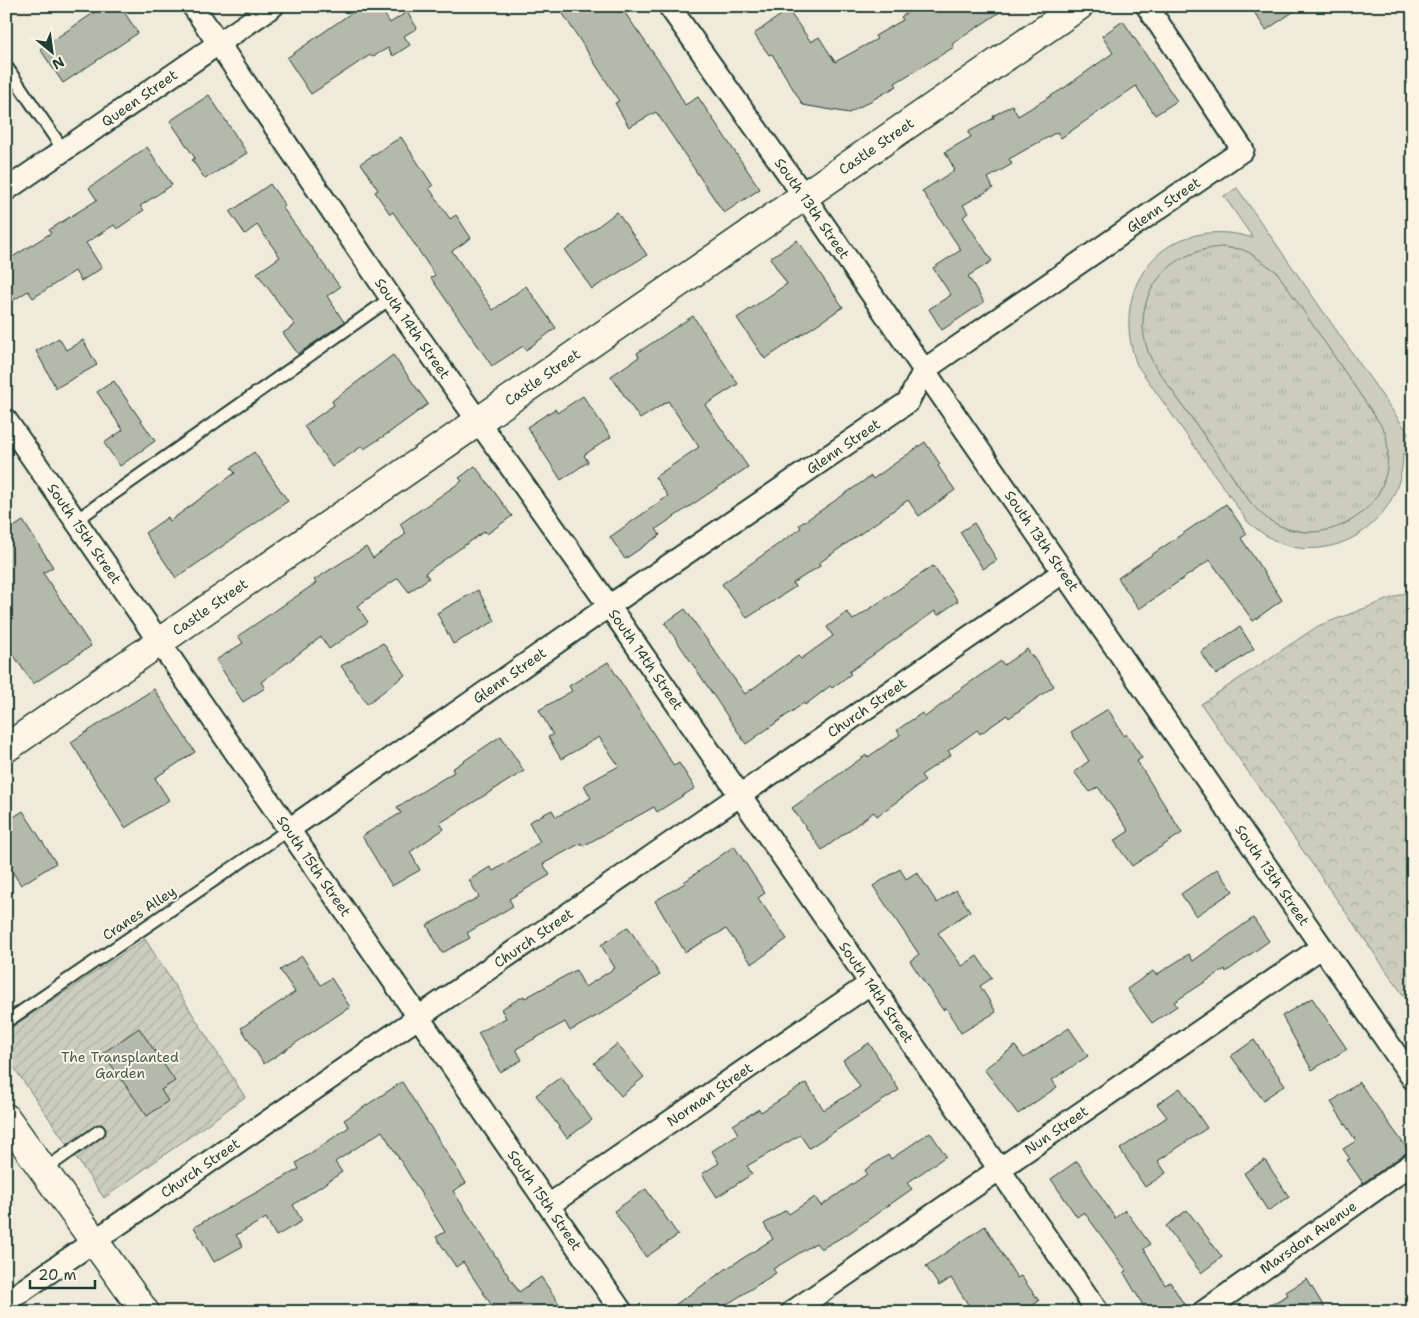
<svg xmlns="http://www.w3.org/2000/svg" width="1419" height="1318" viewBox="0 0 1419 1318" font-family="'Shantell Sans',sans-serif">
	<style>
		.grass { fill: url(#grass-tufts); stroke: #76857a }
		.forest { fill: url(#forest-crowns); stroke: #76857a }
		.garden { fill: url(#garden-furrows); stroke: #76857a }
		.pitch { fill: #cccdbf; stroke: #76857a; fill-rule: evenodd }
		.building { fill: #b5b9ad; stroke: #1f3d34 }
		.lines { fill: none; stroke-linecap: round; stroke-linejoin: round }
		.service-casing { stroke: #1f3d34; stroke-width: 15 }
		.minor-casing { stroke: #1f3d34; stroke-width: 25 }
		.tertiary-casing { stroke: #1f3d34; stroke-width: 31 }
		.primary-casing { stroke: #1f3d34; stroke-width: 31 }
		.service { stroke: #fcf5e5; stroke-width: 11 }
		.minor { stroke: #fcf5e5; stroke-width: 21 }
		.tertiary { stroke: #fcf5e5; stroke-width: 28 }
		.primary { stroke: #fcf5e5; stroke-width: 28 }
		.labels { text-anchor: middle; stroke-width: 4; stroke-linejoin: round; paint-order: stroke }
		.street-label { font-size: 14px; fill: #1f3d34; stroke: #fcf5e5 }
		.park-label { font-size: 14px; fill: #425a50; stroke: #fcf5e5 }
	</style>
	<defs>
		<pattern id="grass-tufts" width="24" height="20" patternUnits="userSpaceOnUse" patternTransform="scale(1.25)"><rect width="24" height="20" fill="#cccdbf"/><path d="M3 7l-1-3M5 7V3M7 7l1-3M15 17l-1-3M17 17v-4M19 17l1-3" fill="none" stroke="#afb1a5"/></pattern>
		<pattern id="forest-crowns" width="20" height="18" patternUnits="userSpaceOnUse" patternTransform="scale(1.25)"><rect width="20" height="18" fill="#cccdbf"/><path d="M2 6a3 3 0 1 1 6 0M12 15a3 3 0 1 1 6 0" fill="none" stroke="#afb1a5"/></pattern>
		<pattern id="garden-furrows" width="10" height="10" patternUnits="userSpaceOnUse" patternTransform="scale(1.25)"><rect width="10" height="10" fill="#cccdbf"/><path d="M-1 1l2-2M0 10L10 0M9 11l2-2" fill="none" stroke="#afb1a5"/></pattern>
	</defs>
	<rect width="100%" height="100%" fill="#efeada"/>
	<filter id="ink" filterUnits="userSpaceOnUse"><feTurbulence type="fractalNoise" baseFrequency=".02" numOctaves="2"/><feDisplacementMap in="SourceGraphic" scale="10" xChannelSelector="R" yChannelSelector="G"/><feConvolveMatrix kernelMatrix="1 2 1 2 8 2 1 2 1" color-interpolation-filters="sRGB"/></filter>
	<g filter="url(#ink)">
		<!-- grass -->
		<path class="grass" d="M 1221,247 L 1241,249 L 1250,253 L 1277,272 L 1385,431 C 1392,460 1387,491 1364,511 C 1338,535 1299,539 1269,520 C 1251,508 1239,485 1226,467 C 1203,434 1180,401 1156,368 C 1122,311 1158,252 1221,247 Z"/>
		<!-- forest -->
		<path class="forest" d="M 1413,590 L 1413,1009 L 1201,704 L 1318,626 Z"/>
		<!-- garden -->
		<path class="garden" d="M 145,939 L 245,1097 L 104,1198 L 6,1056 L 6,1031 Z"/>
		<!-- pitch -->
		<path class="pitch" d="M 1237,188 L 1413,440 L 1413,467 L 1403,453 C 1403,509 1356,554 1299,548 C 1280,546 1262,534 1248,522 L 1137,365 C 1106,283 1168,212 1253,238 L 1224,196 ZM 1221,247 L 1241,249 L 1250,253 L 1277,272 L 1385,431 C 1392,460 1387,491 1364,511 C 1338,534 1299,540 1269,520 C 1250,507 1237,483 1224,464 C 1201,432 1179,400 1156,368 C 1122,311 1158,252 1221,247 Z"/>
		<!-- building -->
		<path class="building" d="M 104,6 L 120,6 L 138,33 L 63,83 L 40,49 Z
			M 361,6 L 379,6 L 390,23 L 407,12 L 417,28 L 404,36 L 410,45 L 393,56 L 388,48 L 372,57 L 370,55 L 311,94 L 287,58 Z
			M 558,6 L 620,6 L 668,74 L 685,105 L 698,97 L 760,189 L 724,213 L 656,112 L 629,127 L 615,103 L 619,101 Z
			M 917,6 L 1009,6 L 952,44 L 954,47 L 895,83 L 897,86 L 849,113 L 803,105 L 772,54 L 769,55 L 754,34 L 788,10 L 811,42 L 819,37 L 835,62 L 877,39 L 875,36 L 903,20 L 901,17 Z
			M 1250,6 L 1302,6 L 1266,30 Z
			M 1123,21 L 1177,101 L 1155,115 L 1136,86 L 1061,138 L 1057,132 L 1009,159 L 1012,164 L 988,178 L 993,188 L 963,205 L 968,213 L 963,217 L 992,261 L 968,276 L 984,302 L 942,330 L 929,309 L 951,295 L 933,268 L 961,250 L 922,191 L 955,170 L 945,152 L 971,137 L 968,132 L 994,118 L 993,116 L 1012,105 L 1018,116 L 1064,88 L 1113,53 L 1102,36 Z
			M 209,95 L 247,153 L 205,179 L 192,160 L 195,158 L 170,121 Z
			M 401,137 L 433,186 L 429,188 L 450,219 L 456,215 L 471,238 L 452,251 L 493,310 L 526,286 L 556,328 L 526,350 L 523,346 L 492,366 L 431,278 L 435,275 L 393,212 L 390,214 L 375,192 L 378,190 L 361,163 Z
			M 147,147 L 172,185 L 140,206 L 144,210 L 117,229 L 114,225 L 86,243 L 102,268 L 81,281 L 75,271 L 33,298 L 28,291 L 6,305 L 6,261 L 51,233 L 49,230 L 97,200 L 89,188 Z
			M 270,184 L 285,205 L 282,207 L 340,287 L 327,296 L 344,322 L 298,354 L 283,333 L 295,325 L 257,273 L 280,257 L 257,225 L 245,234 L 230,212 Z
			M 617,212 L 647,255 L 592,289 L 565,251 Z
			M 797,240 L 843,307 L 765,359 L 737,318 L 787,284 L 770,258 Z
			M 693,316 L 738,384 L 705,405 L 748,467 L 656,529 L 660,535 L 625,559 L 610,537 L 668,496 L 655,477 L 699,447 L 668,401 L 640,419 L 611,376 L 639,357 L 637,353 Z
			M 59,338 L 66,350 L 83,340 L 97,365 L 56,388 L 36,351 Z
			M 393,355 L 428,404 L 390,432 L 364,449 L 362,446 L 332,467 L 304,426 L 334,405 L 332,401 Z
			M 114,381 L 155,441 L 120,466 L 104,443 L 123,430 L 97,392 Z
			M 583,396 L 611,437 L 584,455 L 588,462 L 561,480 L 527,427 L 555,409 L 557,413 Z
			M 925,442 L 940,464 L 938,466 L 955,490 L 919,516 L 908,500 L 819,563 L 820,566 L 793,583 L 795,587 L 747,618 L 722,584 L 801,528 L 799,525 L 820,511 L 871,476 L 873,479 Z
			M 254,452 L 288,501 L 176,578 L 145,533 L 168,517 L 170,521 L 235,473 L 231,468 Z
			M 475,466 L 512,516 L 487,534 L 485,531 L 425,573 L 429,578 L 409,592 L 398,578 L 357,606 L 368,622 L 329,649 L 321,637 L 261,682 L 265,688 L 243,702 L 216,660 L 243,643 L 238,636 L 316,583 L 314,580 L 366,547 L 373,558 L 406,534 L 400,524 L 462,481 L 459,478 Z
			M 1226,504 L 1247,534 L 1241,538 L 1282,600 L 1253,621 L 1210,560 L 1139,609 L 1118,578 Z
			M 23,521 L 53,567 L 43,573 L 91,646 L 33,684 L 6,644 L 6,532 Z
			M 974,523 L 997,560 L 983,569 L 960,532 Z
			M 933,566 L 958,601 L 938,615 L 935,611 L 849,672 L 851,674 L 832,688 L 830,686 L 805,705 L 804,703 L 746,744 L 665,623 L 685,609 L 745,694 L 798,656 L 801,659 L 833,636 L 827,627 L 847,612 L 853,620 Z
			M 478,590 L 495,621 L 453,644 L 437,613 Z
			M 1240,627 L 1254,649 L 1216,675 L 1201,652 Z
			M 383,643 L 405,675 L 367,704 L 341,666 Z
			M 1027,649 L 1054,686 L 1009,718 L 1007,715 L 980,734 L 977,730 L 948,751 L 951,755 L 921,775 L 925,781 L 877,816 L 874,812 L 822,850 L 792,808 L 866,755 L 868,757 L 900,735 L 897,730 L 922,713 L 925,717 L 953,696 L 952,695 L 1001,661 L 1004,665 Z
			M 608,662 L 674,766 L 679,763 L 695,788 L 657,812 L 654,807 L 583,846 L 581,843 L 543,864 L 550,875 L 509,899 L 513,906 L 467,933 L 470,938 L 442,953 L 427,925 L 479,897 L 469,880 L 490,867 L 493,871 L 540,842 L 529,822 L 552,810 L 556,817 L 591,798 L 584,785 L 619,766 L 599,737 L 561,759 L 548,737 L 553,735 L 539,710 L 572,691 L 569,686 Z
			M 154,689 L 195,752 L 155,778 L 169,800 L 125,828 L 71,742 Z
			M 1108,709 L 1124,736 L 1126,734 L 1142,758 L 1137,761 L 1182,833 L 1132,866 L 1114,841 L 1129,831 L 1098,787 L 1090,792 L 1074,772 L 1089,761 L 1071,732 Z
			M 501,736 L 524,771 L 440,823 L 444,829 L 410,852 L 420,870 L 392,886 L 362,836 L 401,813 L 397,807 L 454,772 L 452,769 Z
			M 23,811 L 56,863 L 21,885 L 6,862 L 6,822 Z
			M 734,846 L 765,893 L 758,898 L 787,939 L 752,964 L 726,929 L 685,952 L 655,901 L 685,883 L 684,882 Z
			M 900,869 L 906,879 L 917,872 L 937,903 L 956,890 L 970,911 L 938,933 L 962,966 L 977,956 L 992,978 L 980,986 L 996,1012 L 961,1033 L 946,1008 L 943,1010 L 910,961 L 919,954 L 873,886 Z
			M 1217,869 L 1233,891 L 1196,916 L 1181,894 Z
			M 1253,918 L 1269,941 L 1226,972 L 1225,969 L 1174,1002 L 1177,1006 L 1152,1023 L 1127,989 L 1153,971 L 1156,975 L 1189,954 L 1193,961 Z
			M 628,927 L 660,975 L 602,1013 L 570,1031 L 565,1022 L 516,1049 L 522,1060 L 500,1072 L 478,1033 L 506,1018 L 501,1009 L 524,996 L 525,998 L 576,970 L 585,987 L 615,968 L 601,945 Z
			M 302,956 L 321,985 L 331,978 L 350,1007 L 264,1064 L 241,1028 L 295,992 L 280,970 Z
			M 1312,998 L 1347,1049 L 1312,1070 L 1282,1016 Z
			M 139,1028 L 175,1081 L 161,1090 L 168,1101 L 147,1116 L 103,1053 Z
			M 1069,1028 L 1088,1056 L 1052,1080 L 1057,1087 L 1018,1114 L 984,1069 L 1015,1046 L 1024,1058 Z
			M 1254,1040 L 1285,1085 L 1263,1100 L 1231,1056 Z
			M 869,1043 L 899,1090 L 809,1148 L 800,1135 L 747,1166 L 752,1174 L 717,1197 L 702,1174 L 719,1163 L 712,1151 L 738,1134 L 733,1125 L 759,1109 L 761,1112 L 806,1083 L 824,1110 L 860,1087 L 843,1060 Z
			M 617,1044 L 644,1077 L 621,1096 L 594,1063 Z
			M 561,1077 L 592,1120 L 567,1138 L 536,1095 Z
			M 402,1082 L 466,1183 L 453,1191 L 519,1292 L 541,1277 L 565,1312 L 496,1312 L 463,1262 L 456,1267 L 436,1237 L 445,1232 L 382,1131 L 335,1162 L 342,1172 L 293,1205 L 302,1221 L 276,1236 L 266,1218 L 236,1235 L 243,1246 L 214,1262 L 194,1227 L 299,1169 L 296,1163 L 349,1127 L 344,1120 Z
			M 1359,1082 L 1409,1151 L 1363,1183 L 1347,1160 L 1350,1159 L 1343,1149 L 1356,1141 L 1331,1102 Z
			M 1180,1088 L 1207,1128 L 1158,1161 L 1166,1173 L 1145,1187 L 1120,1149 L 1167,1117 L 1157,1104 Z
			M 930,1132 L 946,1156 L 907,1183 L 912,1189 L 849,1233 L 821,1249 L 816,1243 L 773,1269 L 776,1273 L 715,1312 L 665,1312 L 726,1269 L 773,1239 L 764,1224 L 786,1210 L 789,1214 L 815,1197 L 821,1206 L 867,1174 L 865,1170 L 888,1155 L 891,1159 Z
			M 1265,1160 L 1289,1197 L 1268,1211 L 1244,1173 Z
			M 1077,1161 L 1115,1218 L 1125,1210 L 1150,1244 L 1144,1249 L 1165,1285 L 1170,1282 L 1185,1306 L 1174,1312 L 1147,1312 L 1124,1273 L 1127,1271 L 1084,1212 L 1077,1217 L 1051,1179 Z
			M 646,1189 L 678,1235 L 646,1257 L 614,1211 Z
			M 1187,1210 L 1222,1257 L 1201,1273 L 1166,1226 Z
			M 985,1226 L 1017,1278 L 1021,1276 L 1039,1301 L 1023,1312 L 973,1312 L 951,1278 L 939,1286 L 926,1266 Z
			M 1307,1279 L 1327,1312 L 1258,1312 L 1288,1295 L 1286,1292 Z"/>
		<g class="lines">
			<!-- service casing -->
			<g class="service-casing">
				<path id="service" d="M 6,66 L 64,151
					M 75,521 L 391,298
					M 6,1022 L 288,830
					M 44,1170 L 99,1131"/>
			</g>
			<!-- minor casing -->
			<g class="minor-casing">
				<g id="minor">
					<path id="s1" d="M 193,6 L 391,298 L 609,606 L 1098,1312"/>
					<path id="s2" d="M 669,6 L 804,196 L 1413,1079"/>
					<path id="s3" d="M 6,190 L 273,6"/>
					<path id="s4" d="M 6,420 L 622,1312"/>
					<path id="s5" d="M 288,830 L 609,606 L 908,402 L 924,370 L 1243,150 L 1147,6"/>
					<path id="s6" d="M 549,1205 L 871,983"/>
					<path id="s7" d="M 6,1302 L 1062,573"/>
					<path id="s8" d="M 792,1312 L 1322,947"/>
					<path id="s9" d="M 1203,1312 L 1413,1163"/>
				</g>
			</g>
			<!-- tertiary casing -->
			<g class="tertiary-casing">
				<g id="tertiary">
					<path id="s10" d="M 6,748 L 1079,6"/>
				</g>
			</g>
			<!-- primary casing -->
			<g class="primary-casing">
				<path id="primary" d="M 6,1118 L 145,1312"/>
			</g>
			<!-- service -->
			<use href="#service" class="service"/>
			<!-- minor -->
			<use href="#minor" class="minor"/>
			<!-- tertiary -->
			<use href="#tertiary" class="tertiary"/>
			<!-- primary -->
			<use href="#primary" class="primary"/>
		</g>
	</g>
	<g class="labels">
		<!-- street labels -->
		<g class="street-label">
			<text dy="5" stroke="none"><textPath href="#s3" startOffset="162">Queen Street</textPath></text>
			<text dy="5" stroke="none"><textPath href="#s10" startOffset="1058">Castle Street</textPath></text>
			<text dy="5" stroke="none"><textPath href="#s5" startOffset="1080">Glenn Street</textPath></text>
			<text dy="5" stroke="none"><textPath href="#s2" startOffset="248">South 13th Street</textPath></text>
			<text dy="5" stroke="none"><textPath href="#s1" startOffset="390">South 14th Street</textPath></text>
			<text dy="5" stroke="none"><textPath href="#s10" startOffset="652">Castle Street</textPath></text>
			<text dy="5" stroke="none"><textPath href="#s5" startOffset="675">Glenn Street</textPath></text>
			<text dy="5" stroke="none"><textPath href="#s4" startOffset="138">South 15th Street</textPath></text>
			<text dy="5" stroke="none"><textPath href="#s2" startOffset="652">South 13th Street</textPath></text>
			<text dy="5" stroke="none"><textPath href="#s10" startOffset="248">Castle Street</textPath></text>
			<text dy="5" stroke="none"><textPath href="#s1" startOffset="795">South 14th Street</textPath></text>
			<text dy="5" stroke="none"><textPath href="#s5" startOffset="270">Glenn Street</textPath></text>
			<text dy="5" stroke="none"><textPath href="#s7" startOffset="1046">Church Street</textPath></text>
			<text dy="5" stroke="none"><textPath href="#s4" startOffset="542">South 15th Street</textPath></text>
			<text dy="5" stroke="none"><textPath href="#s2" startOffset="1058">South 13th Street</textPath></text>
			<text transform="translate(139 913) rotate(-34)" y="5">Cranes Alley</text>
			<text dy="5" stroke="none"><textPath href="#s7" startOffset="641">Church Street</textPath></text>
			<text dy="5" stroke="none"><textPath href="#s1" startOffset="1200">South 14th Street</textPath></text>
			<text dy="5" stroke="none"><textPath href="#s6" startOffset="195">Norman Street</textPath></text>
			<text dy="5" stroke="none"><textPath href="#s8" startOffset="321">Nun Street</textPath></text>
			<text dy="5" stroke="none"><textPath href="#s7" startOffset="236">Church Street</textPath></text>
			<text dy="5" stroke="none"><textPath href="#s4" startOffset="948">South 15th Street</textPath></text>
			<text dy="5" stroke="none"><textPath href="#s9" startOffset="129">Marsdon Avenue</textPath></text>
		</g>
		<!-- park labels -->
		<g class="park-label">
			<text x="120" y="1062">The Transplanted<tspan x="120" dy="16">Garden</tspan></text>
		</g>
	</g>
	<!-- margin -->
	<rect width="1419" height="1318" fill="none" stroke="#fcf5e5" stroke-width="25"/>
	<rect x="12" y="12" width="1394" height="1293" fill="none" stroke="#1f3d34" stroke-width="2" filter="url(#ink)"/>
	<!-- north arrow -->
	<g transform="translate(52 52) rotate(151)" stroke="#fcf5e5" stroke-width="4" paint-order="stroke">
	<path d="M0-4L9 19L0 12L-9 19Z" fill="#1f3d34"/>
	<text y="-8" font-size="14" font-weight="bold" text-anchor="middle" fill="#1f3d34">N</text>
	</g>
	<!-- scale -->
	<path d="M30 1280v8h65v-8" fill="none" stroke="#1f3d34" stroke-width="2.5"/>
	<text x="38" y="1280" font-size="15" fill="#1f3d34" stroke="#fcf5e5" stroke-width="4" paint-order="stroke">20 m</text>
</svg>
